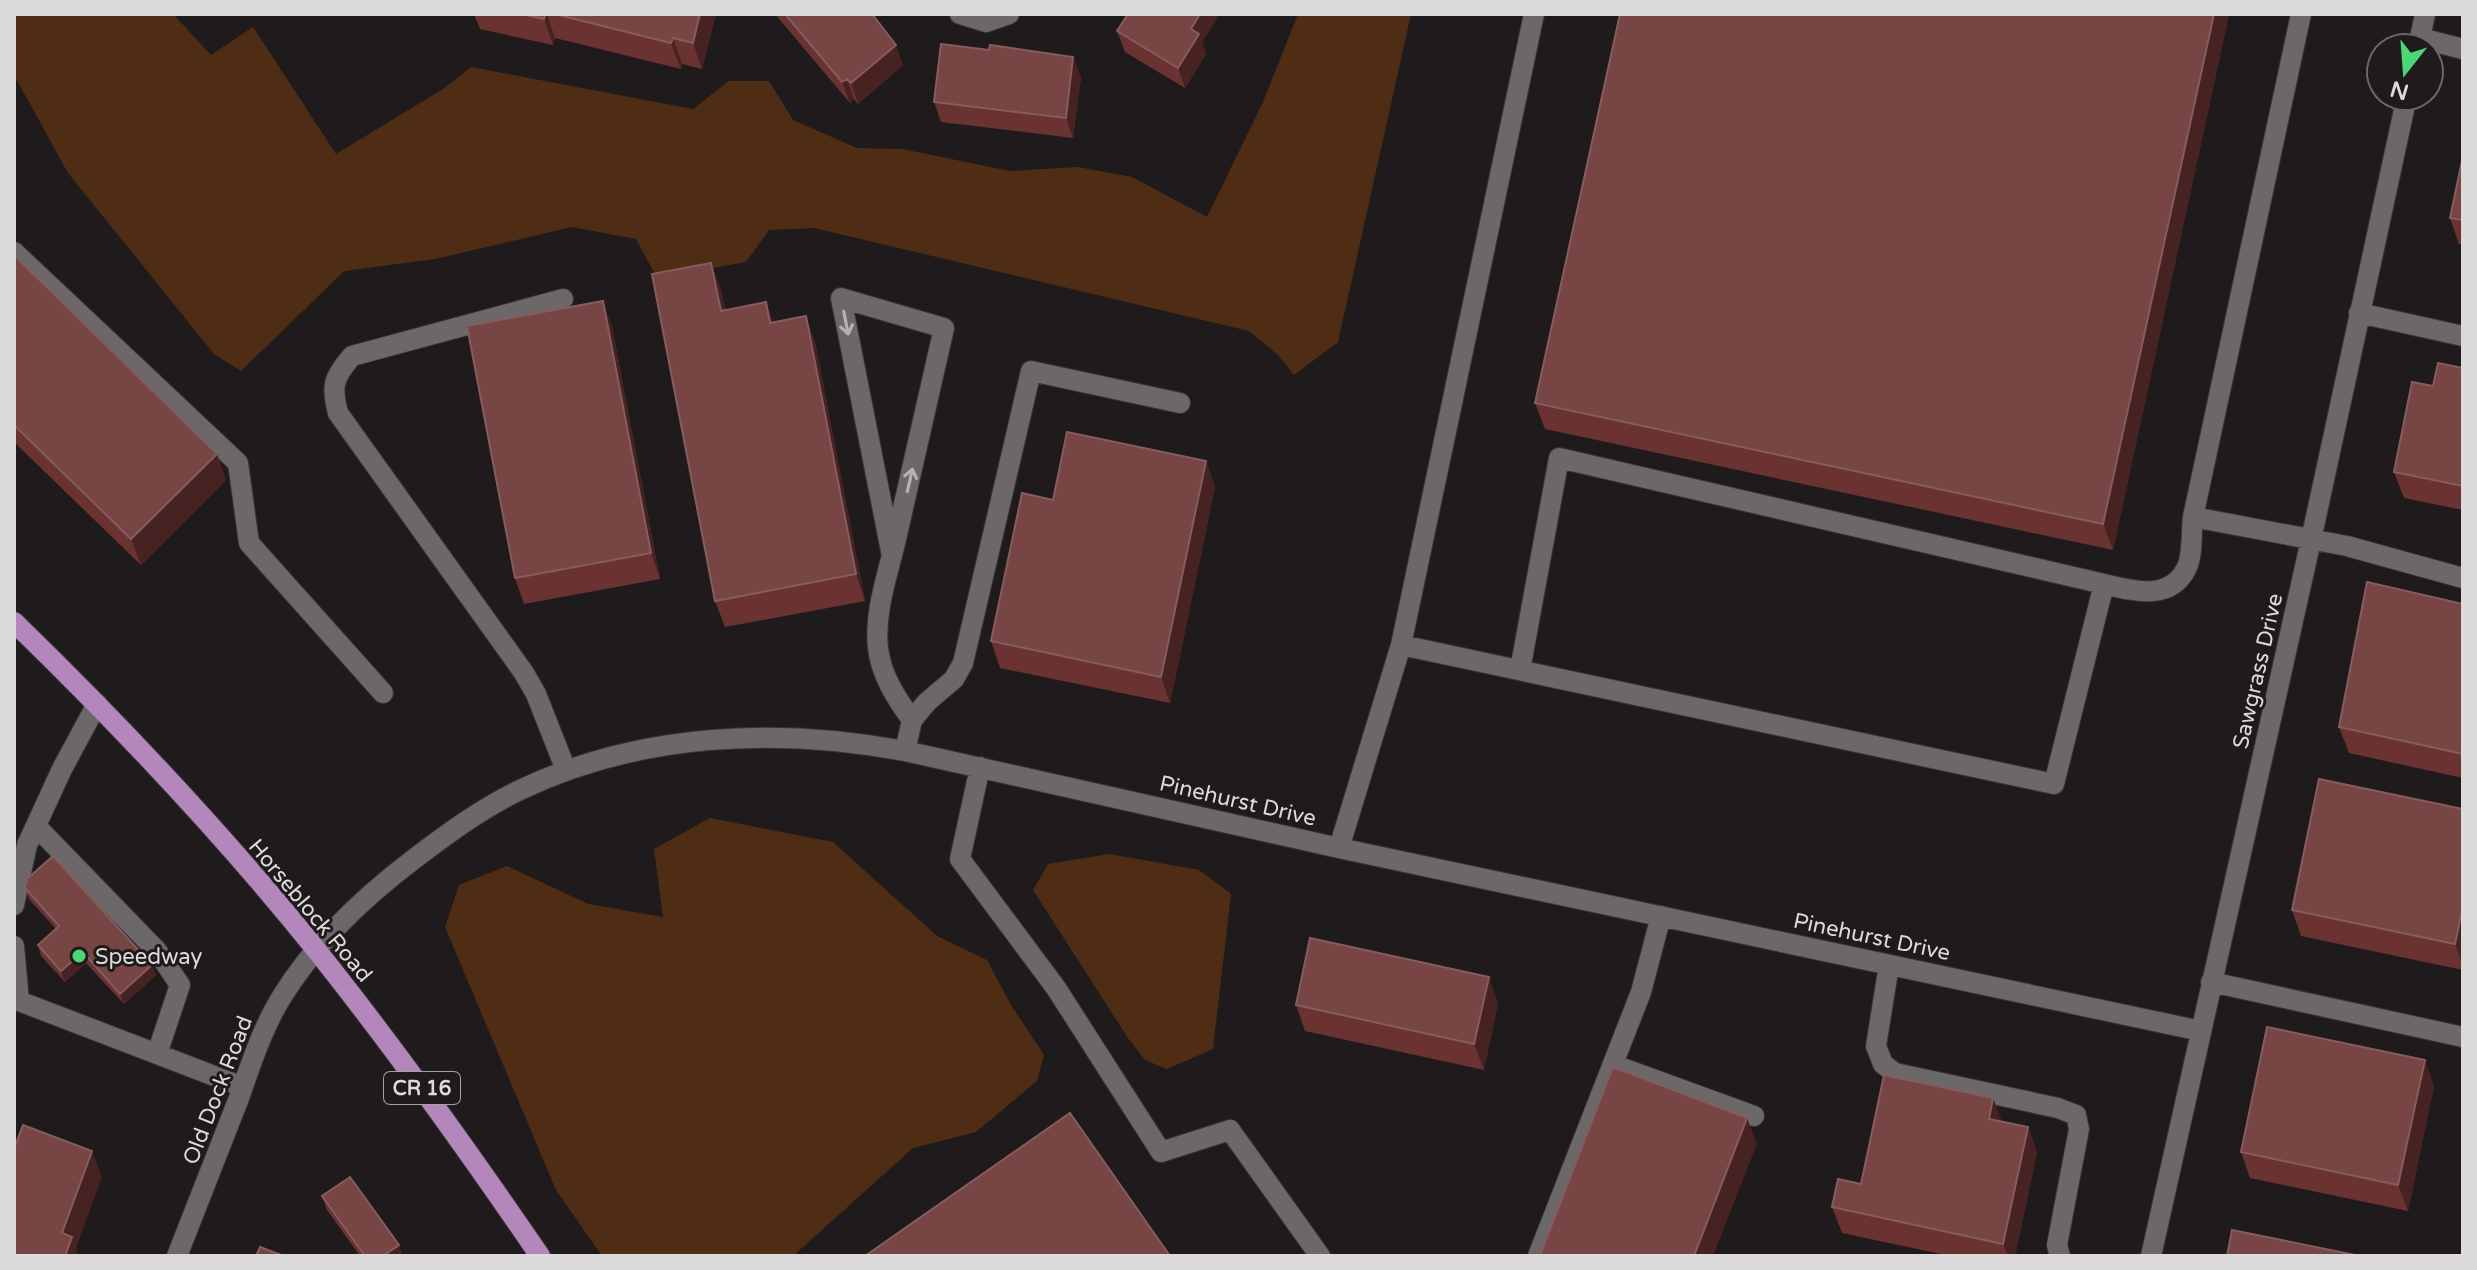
<svg xmlns="http://www.w3.org/2000/svg" width="2477" height="1270" viewBox="0 0 2477 1270" font-family="'Varela Round',sans-serif">
	<style>
		.green { fill: #4f2d14 }
		.lines { fill: none; stroke-linecap: round; stroke-linejoin: round }
		.minor-casing { stroke: #383536; stroke-width: 22 }
		.major-casing { stroke: #383536; stroke-width: 22 }
		.minor { stroke: #6c6769; stroke-width: 20 }
		.major { stroke: #b387bb; stroke-width: 20 }
		.wall { fill: #6a3332 }
		.shaded-wall { fill: #472222 }
		.building { fill: #764544; stroke: #865c5c; stroke-width: 2 }
		.oneway { stroke: #b5b2b3 }
		.poi-dot { fill: #4cd676; stroke: #1f1b1d; stroke-width: 3 }
		.labels { text-anchor: middle; stroke-width: 6; stroke-linejoin: round; paint-order: stroke }
		.shield { fill: #1f1b1d; stroke: #a4a1a2; stroke-width: 2 }
		.shield-label { font-size: 20px; font-weight: bold; fill: #dddadb }
		.street-label { font-size: 22px; fill: #dddadb; stroke: #1f1b1d }
		.poi-label { font-size: 22px; fill: #dddadb; stroke: #1f1b1d; text-anchor: start }
	</style>
	<rect width="100%" height="100%" fill="#1f1b1d"/>
	<!-- green -->
	<path class="green" d="M 14,14 L 173,14 L 211,55 L 253,27 L 336,154 L 443,89 L 471,67 L 693,109 L 729,81 L 769,81 L 793,120 L 857,148 L 902,149 L 1010,171 L 1078,167 L 1132,177 L 1207,217 L 1263,102 L 1298,14 L 1411,14 L 1338,342 L 1294,375 L 1278,355 L 1249,331 L 814,228 L 769,230 L 746,262 L 657,278 L 636,239 L 572,227 L 435,259 L 344,271 L 241,371 L 214,354 L 68,173 L 14,75 Z
		M 710,818 L 833,842 L 937,936 L 987,960 L 1011,1005 L 1044,1055 L 1037,1081 L 976,1132 L 913,1148 L 793,1256 L 602,1256 L 556,1190 L 445,927 L 459,885 L 507,866 L 588,904 L 663,917 L 654,849 Z
		M 1109,854 L 1199,870 L 1231,894 L 1213,1049 L 1167,1069 L 1145,1060 L 1128,1038 L 1033,890 L 1048,864 Z"/>
	<g class="lines">
		<!-- minor casing -->
		<g class="minor-casing">
			<path id="minor" d="M 960,14 L 986,22 L 1009,14
				M 2301,14 L 2193,517 L 2347,546 L 2463,578
				M 2420,38 L 2463,49
				M 2418,48 L 2425,14
				M 14,252 L 238,463 L 249,543 L 383,693
				M 563,299 L 352,356 C 333,378 331,386 338,413 L 524,673 L 536,694 L 566,770
				M 2359,313 L 2463,336
				M 892,556 L 841,298 L 944,328 C 928,398 912,469 896,539 C 888,574 874,612 878,648 C 881,675 896,698 912,720
				M 2104,584 C 2133,591 2171,602 2187,567 C 2193,554 2191,532 2193,517
				M 1401,645 L 2054,784 L 2104,584 L 1559,458 L 1520,670
				M 905,751 L 912,720 L 927,702 L 954,679 L 963,663 L 1031,371 L 1180,403
				M 980,767 L 960,859 L 1056,988 L 1161,1152 L 1230,1130 L 1320,1256
				M 36,826 L 157,951 L 180,985 L 157,1054
				M 1339,848 L 1401,645 L 1534,14
				M 14,905 L 27,845 L 62,769 L 97,704
				M 14,946 L 19,1001 L 243,1087
				M 1889,965 L 1876,1046 L 1883,1064 L 1895,1073 L 2058,1108 L 2076,1115 L 2079,1129 L 2057,1245 L 2060,1256
				M 2211,982 L 2463,1037
				M 1614,1065 L 1754,1116
				M 177,1256 C 198,1203 218,1151 239,1098 C 251,1064 262,1029 281,998 C 314,944 364,897 414,859 C 447,834 482,808 520,790 C 639,733 777,727 905,751 L 1339,848 L 2201,1031
				M 1538,1256 L 1641,992 L 1661,916
				M 2151,1256 L 2311,540 L 2407,96"/>
		</g>
		<!-- major casing -->
		<g class="major-casing">
			<path id="major" d="M 14,622 C 121,726 225,836 318,952 C 396,1050 469,1152 540,1256"/>
		</g>
		<!-- minor -->
		<use href="#minor" class="minor"/>
		<!-- major -->
		<use href="#major" class="major"/>
	</g>
	<!-- wall -->
	<path class="wall" d="M 474,14 L 716,14 L 702,69 L 682,64 L 681,69 L 555,38 L 553,45 L 480,29 Z
		M 775,14 L 872,14 L 903,65 L 858,104 L 854,99 L 850,103 Z
		M 1620,14 L 2229,14 L 2113,550 L 1545,429 L 1535,403 Z
		M 1117,31 L 1202,43 L 1206,54 L 1185,88 L 1125,52 Z
		M 989,50 L 1081,77 L 1073,138 L 941,122 L 934,102 Z
		M 2463,156 L 2463,244 L 2459,244 L 2450,218 Z
		M 14,255 L 217,454 L 226,480 L 141,565 L 14,442 Z
		M 721,289 L 725,310 L 773,322 L 815,342 L 865,601 L 725,627 L 715,601 Z
		M 612,327 L 660,579 L 524,604 L 515,578 Z
		M 2463,368 L 2463,510 L 2404,498 L 2394,472 L 2433,386 Z
		M 1206,461 L 1215,487 L 1170,703 L 1000,668 L 991,641 L 1053,500 Z
		M 2463,604 L 2463,778 L 2349,753 L 2339,727 Z
		M 2463,809 L 2463,970 L 2301,936 L 2292,910 Z
		M 25,888 L 152,965 L 156,975 L 124,1004 L 86,963 L 65,982 L 41,956 L 38,945 L 56,929 L 29,899 Z
		M 1498,1003 L 1484,1070 L 1305,1031 L 1296,1005 Z
		M 2434,1086 L 2408,1211 L 2250,1178 L 2241,1152 Z
		M 2002,1121 L 2028,1127 L 2037,1153 L 2015,1256 L 1950,1256 L 1842,1233 L 1832,1207 L 1861,1184 Z
		M 322,1196 L 403,1256 L 360,1256 L 327,1210 Z"/>
	<!-- shaded-wall -->
	<path class="shaded-wall" d="M 545,14 L 547,14 L 555,38 L 553,45 L 544,19 Z
		M 700,14 L 716,14 L 702,69 L 693,43 Z
		M 1200,14 L 1220,14 L 1202,43 L 1206,54 L 1185,88 L 1178,68 L 1191,29 Z
		M 2214,14 L 2229,14 L 2113,550 L 2103,524 Z
		M 673,38 L 682,64 L 681,69 L 671,43 Z
		M 896,45 L 903,65 L 858,104 L 851,83 Z
		M 1073,57 L 1081,77 L 1073,138 L 1066,118 Z
		M 847,79 L 854,99 L 850,103 L 842,82 Z
		M 711,263 L 721,289 L 730,337 L 721,311 Z
		M 603,301 L 612,327 L 660,579 L 651,553 Z
		M 766,302 L 775,328 L 770,323 Z
		M 806,316 L 815,342 L 865,601 L 856,574 Z
		M 217,454 L 226,480 L 141,565 L 131,539 Z
		M 1206,461 L 1215,487 L 1170,703 L 1161,677 Z
		M 2463,906 L 2463,966 L 2455,944 Z
		M 83,952 L 86,963 L 65,982 L 61,971 Z
		M 152,965 L 156,975 L 124,1004 L 120,994 Z
		M 1489,977 L 1498,1003 L 1484,1070 L 1474,1044 Z
		M 2425,1060 L 2434,1086 L 2408,1211 L 2398,1185 Z
		M 1993,1098 L 2003,1124 L 1989,1119 Z
		M 1747,1118 L 1757,1144 L 1713,1256 L 1694,1256 Z
		M 2028,1127 L 2037,1153 L 2015,1256 L 2008,1256 L 2003,1244 Z
		M 92,1151 L 102,1177 L 76,1248 L 78,1256 L 65,1256 L 62,1233 Z
		M 399,1245 L 403,1256 L 383,1256 Z"/>
	<!-- building -->
	<path class="building" d="M 521,14 L 545,14 L 544,19 Z
		M 555,14 L 700,14 L 693,43 L 673,38 L 671,43 Z
		M 785,14 L 872,14 L 896,45 L 851,83 L 847,79 L 842,82 Z
		M 1128,14 L 1200,14 L 1191,29 L 1199,34 L 1178,68 L 1117,31 Z
		M 1620,14 L 2214,14 L 2103,524 L 1535,403 Z
		M 941,44 L 989,50 L 990,45 L 1073,57 L 1066,118 L 934,102 Z
		M 2463,156 L 2463,220 L 2450,218 Z
		M 14,255 L 217,454 L 131,539 L 14,425 Z
		M 711,263 L 721,311 L 766,302 L 770,323 L 806,316 L 856,574 L 715,601 L 652,274 Z
		M 603,301 L 651,553 L 515,578 L 467,326 Z
		M 2438,363 L 2463,368 L 2463,486 L 2394,472 L 2412,382 L 2433,386 Z
		M 1067,432 L 1206,461 L 1161,677 L 991,641 L 1022,493 L 1053,500 Z
		M 2367,582 L 2463,604 L 2463,754 L 2339,727 Z
		M 2319,779 L 2463,809 L 2463,906 L 2455,944 L 2292,910 Z
		M 53,856 L 152,965 L 120,994 L 83,952 L 61,971 L 38,945 L 59,926 L 25,888 L 27,879 Z
		M 1310,938 L 1489,977 L 1474,1044 L 1296,1005 Z
		M 2267,1027 L 2425,1060 L 2398,1185 L 2241,1152 Z
		M 1613,1067 L 1747,1118 L 1694,1256 L 1544,1256 L 1541,1253 Z
		M 1884,1075 L 1993,1098 L 1989,1119 L 2028,1127 L 2003,1244 L 1832,1207 L 1838,1179 L 1861,1184 Z
		M 1070,1113 L 1170,1256 L 865,1256 Z
		M 23,1125 L 92,1151 L 62,1233 L 72,1237 L 65,1256 L 14,1256 L 14,1149 Z
		M 350,1177 L 399,1245 L 383,1256 L 365,1256 L 322,1196 Z
		M 2232,1230 L 2360,1256 L 2227,1256 Z
		M 260,1247 L 284,1256 L 256,1256 Z"/>
	<!-- one-way arrows -->
	<defs><path id="oneway-shaft" d="M-6 0H5M1.5-3L5.5 0L1.5 3" fill="none" stroke-width="1.6" stroke-linecap="round" stroke-linejoin="round" transform="scale(2)"/></defs>
	<g class="oneway">
		<use href="#oneway-shaft" transform="translate(846 323) rotate(79)"/>
		<use href="#oneway-shaft" transform="translate(910 480) rotate(-77)"/>
	</g>
	<!-- markers -->
	<circle class="poi-dot" cx="79" cy="956" r="8"/>
	<g class="labels">
		<!-- shield labels -->
		<rect class="shield" x="384" y="1072" width="76" height="32" rx="6"/>
		<g class="shield-label">
			<text x="422" y="1095">CR 16</text>
		</g>
		<!-- street labels -->
		<g class="street-label">
			<text transform="translate(2257 671) rotate(-77)" y="8">Sawgrass Drive</text>
			<text transform="translate(1238 800) rotate(13)" y="8">Pinehurst Drive</text>
			<text transform="translate(311 910) rotate(50)" y="8">Horseblock Road</text>
			<text transform="translate(1872 936) rotate(12)" y="8">Pinehurst Drive</text>
			<text transform="translate(217 1090) rotate(-69)" y="8">Old Dock Road</text>
		</g>
		<!-- poi labels -->
		<g class="poi-label">
			<text x="95" y="964">Speedway</text>
		</g>
	</g>
	<!-- border -->
	<rect width="2477" height="1270" fill="none" stroke="#dddadb" stroke-width="32"/>
	<!-- north arrow -->
	<g transform="translate(2405 72) rotate(197)"><circle r="38" fill="#1f1b1d" stroke="#6b6769" stroke-width="2"/>
	<path d="M0-6L14 30L0 20L-14 30Z" fill="#4cd676"/>
	<text y="-12" font-size="22" font-weight="bold" text-anchor="middle" fill="#dddadb">N</text>
	</g>
</svg>
